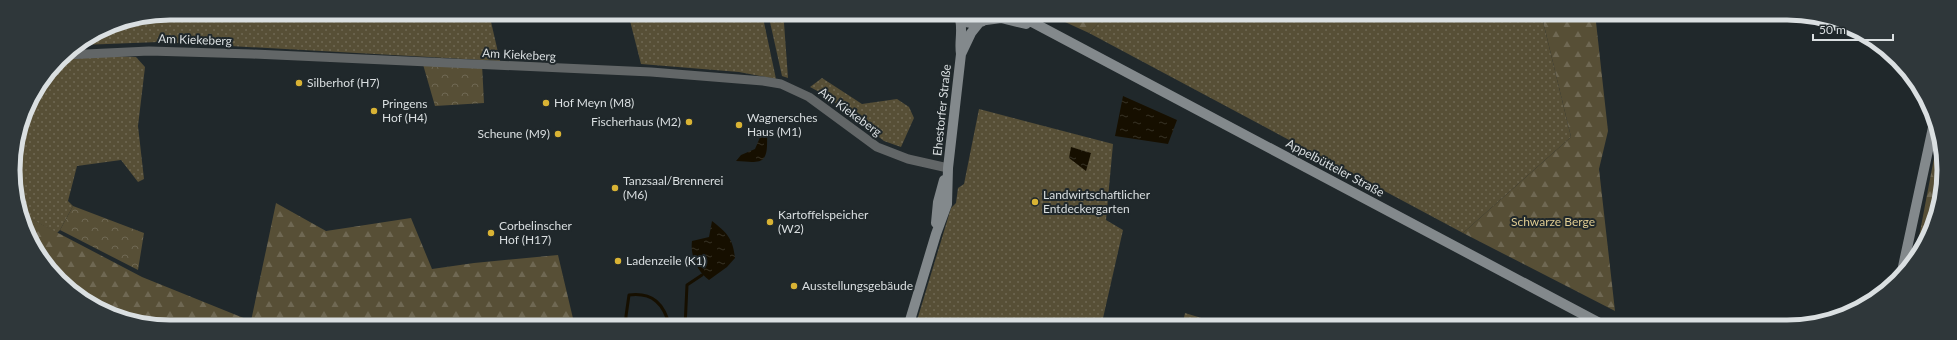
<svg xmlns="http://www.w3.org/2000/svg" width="1957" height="340" viewBox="0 0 1957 340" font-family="Lato,sans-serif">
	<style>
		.grass { fill: url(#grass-dots) }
		.forest { fill: url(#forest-firs) }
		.park { fill: url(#park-crowns) }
		.water { fill: url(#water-ripples) }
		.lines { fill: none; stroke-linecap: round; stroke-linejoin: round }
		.stream { stroke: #160f00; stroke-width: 3 }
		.street { stroke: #626667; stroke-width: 9 }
		.secondary { stroke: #83898c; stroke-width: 10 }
		.poi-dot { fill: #d9b334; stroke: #20282b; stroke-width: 1.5 }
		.labels { text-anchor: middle; stroke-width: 4; stroke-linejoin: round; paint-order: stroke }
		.street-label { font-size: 12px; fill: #dadfe1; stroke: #20282b }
		.poi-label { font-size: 12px; fill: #dadfe1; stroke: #20282b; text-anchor: start }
		.park-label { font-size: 12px; fill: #decb92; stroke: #20282b }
		.rim { fill: none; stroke: #dadfe1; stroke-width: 5 }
	</style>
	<defs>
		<pattern id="grass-dots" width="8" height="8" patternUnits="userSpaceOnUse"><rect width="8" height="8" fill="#574f36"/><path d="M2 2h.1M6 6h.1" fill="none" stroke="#6f6853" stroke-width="1.8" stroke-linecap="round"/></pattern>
		<pattern id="forest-firs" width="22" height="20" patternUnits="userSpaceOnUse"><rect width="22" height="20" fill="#574f36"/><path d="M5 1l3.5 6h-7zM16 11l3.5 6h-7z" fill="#6f6853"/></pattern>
		<pattern id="park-crowns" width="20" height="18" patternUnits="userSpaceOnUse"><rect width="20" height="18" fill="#574f36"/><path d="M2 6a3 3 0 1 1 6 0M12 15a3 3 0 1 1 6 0" fill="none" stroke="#6f6853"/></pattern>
		<pattern id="water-ripples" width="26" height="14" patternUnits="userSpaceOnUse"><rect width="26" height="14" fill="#160f00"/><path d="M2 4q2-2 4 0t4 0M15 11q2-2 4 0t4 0" fill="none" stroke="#373225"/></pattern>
	</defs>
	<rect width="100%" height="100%" fill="#20282b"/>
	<!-- grass -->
	<path class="grass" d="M 170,13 L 489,13 L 500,61 L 159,42 L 81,45 L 110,25 Z
		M 628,13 L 762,13 L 776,79 L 739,72 L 641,64 Z
		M 768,13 L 786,13 L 784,23 L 788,78 L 782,76 Z
		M 1108,13 L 1541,13 L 1571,137 L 1463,233 L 1089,33 Z
		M 108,56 L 136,57 L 145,67 L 138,126 L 144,179 L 138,182 L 121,160 L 77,166 L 68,201 L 73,206 L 60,230 L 57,233 L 20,213 L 13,160 L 25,110 L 59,60 Z
		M 822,78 L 862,104 L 897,99 L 909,107 L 914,118 L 901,147 L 884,141 L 825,95 L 810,87 Z
		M 979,109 L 1113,144 L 1106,220 L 1123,230 L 1101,327 L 915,327 L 951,208 L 956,203 L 958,188 L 964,184 Z
		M 1185,313 L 1231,327 L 1182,327 Z"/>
	<!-- forest -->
	<path class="forest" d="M 1074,13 L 1108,13 L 1089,33 L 1065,22 Z
		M 1541,13 L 1595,13 L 1608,131 L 1599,169 L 1615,311 L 1463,233 L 1571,137 Z
		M 1938,137 L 1944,180 L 1928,239 L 1915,258 Z
		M 276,203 L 326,231 L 411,218 L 432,269 L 474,263 L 558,255 L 575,327 L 160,327 L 101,311 L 52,274 L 21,221 L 20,213 L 142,277 L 251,321 Z"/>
	<!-- park -->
	<path class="park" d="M 422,61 L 482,64 L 484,103 L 435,106 Z
		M 73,206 L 144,233 L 138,270 L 60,230 Z"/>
	<!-- water -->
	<path class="water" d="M 1123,96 L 1177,120 L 1168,144 L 1115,136 Z
		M 761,135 L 767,136 C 768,164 763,163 736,161 L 741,155 L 755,149 Z
		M 1071,147 L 1091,153 L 1086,171 L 1069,158 Z
		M 712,221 C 727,233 733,238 735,258 L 727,267 L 709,280 C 697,271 690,256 692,241 L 709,237 Z"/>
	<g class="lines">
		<!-- stream -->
		<path class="stream" d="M 626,327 L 626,316 L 629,295 C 653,292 664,304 670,327
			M 685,327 L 687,285 L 702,275"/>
		<!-- street -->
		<path class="street" d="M 65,55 L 149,51 L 252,54 L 651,72 L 763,81 L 781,84 L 809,97 L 877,147 L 908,159 L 948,168"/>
		<!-- secondary -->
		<path class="secondary" d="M 955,13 C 964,26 980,27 990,15
			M 1015,13 L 1607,327
			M 986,20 L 1001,18 L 1026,24
			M 961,54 L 971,33 L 979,23
			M 936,223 L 938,202 L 944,180
			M 1901,276 L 1935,118
			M 908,327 L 936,234 L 947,204 L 948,168 L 961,54 C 959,42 963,31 960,19"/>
	</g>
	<!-- markers -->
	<g class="poi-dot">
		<circle cx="299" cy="83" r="4"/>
		<circle cx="546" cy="103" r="4"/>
		<circle cx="374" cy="111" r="4"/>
		<circle cx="689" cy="122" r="4"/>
		<circle cx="739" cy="125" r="4"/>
		<circle cx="558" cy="134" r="4"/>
		<circle cx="615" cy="188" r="4"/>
		<circle cx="1035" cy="202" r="4"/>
		<circle cx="770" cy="222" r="4"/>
		<circle cx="491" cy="233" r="4"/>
		<circle cx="618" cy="261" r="4"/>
		<circle cx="794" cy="286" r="4"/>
	</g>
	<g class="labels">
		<!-- street labels -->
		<g class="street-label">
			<text transform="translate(195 40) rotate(2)" y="4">Am Kiekeberg</text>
			<text transform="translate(519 55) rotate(3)" y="4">Am Kiekeberg</text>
			<text transform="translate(942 110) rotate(-84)" y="4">Ehestorfer Straße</text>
			<text transform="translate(850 112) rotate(36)" y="4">Am Kiekeberg</text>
			<text transform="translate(1335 168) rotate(28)" y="4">Appelbütteler Straße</text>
		</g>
		<!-- poi labels -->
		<g class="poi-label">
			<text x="307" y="87">Silberhof (H7)</text>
			<text x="554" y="107">Hof Meyn (M8)</text>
			<text x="382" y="108">Pringens<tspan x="382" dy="14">Hof (H4)</tspan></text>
			<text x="747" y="122">Wagnersches<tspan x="747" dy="14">Haus (M1)</tspan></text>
			<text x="681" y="126" text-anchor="end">Fischerhaus (M2)</text>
			<text x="550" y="138" text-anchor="end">Scheune (M9)</text>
			<text x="623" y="185">Tanzsaal/Brennerei<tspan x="623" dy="14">(M6)</tspan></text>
			<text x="1043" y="199">Landwirtschaftlicher<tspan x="1043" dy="14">Entdeckergarten</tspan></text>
			<text x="778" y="219">Kartoffelspeicher<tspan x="778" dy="14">(W2)</tspan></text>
			<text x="499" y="230">Corbelinscher<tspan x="499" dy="14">Hof (H17)</tspan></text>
			<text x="626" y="265">Ladenzeile (K1)</text>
			<text x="802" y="290">Ausstellungsgebäude</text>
		</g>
		<!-- park labels -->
		<g class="park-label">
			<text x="1553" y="226">Schwarze Berge</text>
		</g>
	</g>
	<!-- crop -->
	<path d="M0 0H1957V340H0ZM170 20H1787A150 150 0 0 1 1937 170V170A150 150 0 0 1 1787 320H170A150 150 0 0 1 20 170V170A150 150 0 0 1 170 20Z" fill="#2f373a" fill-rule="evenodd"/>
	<path class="rim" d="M170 20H1787A150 150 0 0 1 1937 170V170A150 150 0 0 1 1787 320H170A150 150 0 0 1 20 170V170A150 150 0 0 1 170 20Z"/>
	<!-- scale -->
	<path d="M1813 34v6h80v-6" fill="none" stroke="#dadfe1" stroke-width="2"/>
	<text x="1819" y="34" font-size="12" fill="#dadfe1" stroke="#20282b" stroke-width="3" paint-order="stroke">50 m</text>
</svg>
